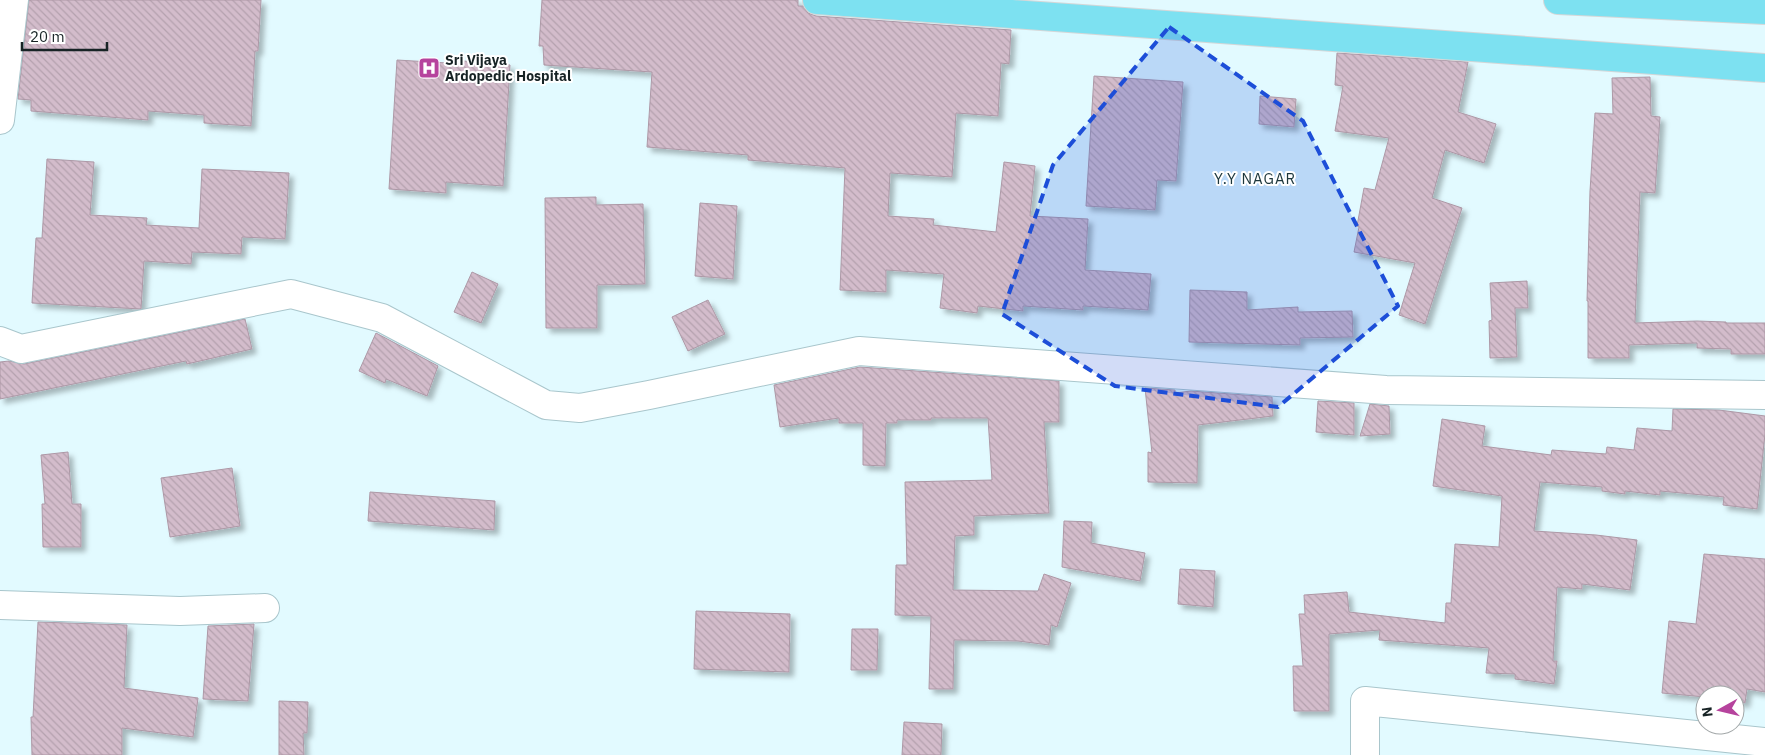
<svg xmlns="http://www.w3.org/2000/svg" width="1765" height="755" viewBox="0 0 1765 755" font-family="'IBM Plex Sans',sans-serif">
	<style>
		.building { fill: url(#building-back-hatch); stroke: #ad98a6; filter: url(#shadow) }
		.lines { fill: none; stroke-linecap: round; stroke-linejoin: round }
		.minor-casing { stroke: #a9c6cc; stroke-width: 30 }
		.major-casing { stroke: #d5d7d8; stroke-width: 30 }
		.minor { stroke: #fff; stroke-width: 28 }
		.major { stroke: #7de1f1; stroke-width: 28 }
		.marked { fill: #1d4ed8; fill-opacity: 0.2; stroke: #1d4ed8; stroke-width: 4; stroke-dasharray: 10 6; stroke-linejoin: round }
		.labels { text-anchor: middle; stroke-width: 4; stroke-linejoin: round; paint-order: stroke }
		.poi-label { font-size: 14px; font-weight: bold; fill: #172325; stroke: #fff; text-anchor: start }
		.neighbourhood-label { font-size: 15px; letter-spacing: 1px; fill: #1d373c; stroke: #fff }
	</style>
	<defs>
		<pattern id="building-back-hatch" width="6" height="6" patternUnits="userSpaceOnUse" patternTransform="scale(1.25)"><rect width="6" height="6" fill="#d3bccb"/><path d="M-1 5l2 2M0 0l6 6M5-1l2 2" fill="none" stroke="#b4a1ae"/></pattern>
		<filter id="shadow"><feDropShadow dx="4.5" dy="4.5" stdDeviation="2.5" flood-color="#0004"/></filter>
	</defs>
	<rect width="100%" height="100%" fill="#e2faff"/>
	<!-- building -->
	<path class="building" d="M 29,0 L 261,0 L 258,51 L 255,51 L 251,126 L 204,123 L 204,115 L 148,111 L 148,120 L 31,111 L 31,100 L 18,99 Z
		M 542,0 L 798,0 L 798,6 L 803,6 L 808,13 L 816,16 L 1011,30 L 1009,64 L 1001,63 L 998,116 L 956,113 L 952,177 L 890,173 L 888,216 L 934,219 L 933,225 L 996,232 L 1004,162 L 1035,166 L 1030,216 L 1088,219 L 1085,270 L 1151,274 L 1148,310 L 1083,306 L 1083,310 L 1023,306 L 1023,311 L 978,306 L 977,313 L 940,308 L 944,274 L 886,270 L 886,292 L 840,290 L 845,168 L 748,160 L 748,155 L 647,147 L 652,72 L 544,65 L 543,46 L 539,46 Z
		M 1337,53 L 1468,62 L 1458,112 L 1496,124 L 1484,163 L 1445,150 L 1432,198 L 1462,208 L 1425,324 L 1399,315 L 1415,263 L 1354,252 L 1359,227 L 1357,226 L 1364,188 L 1375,190 L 1389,138 L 1335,131 L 1343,86 L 1335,85 Z
		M 397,60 L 464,64 L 464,61 L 510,65 L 503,186 L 446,182 L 446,193 L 389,189 Z
		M 1094,76 L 1183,82 L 1176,181 L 1157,180 L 1155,210 L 1086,206 Z
		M 1650,77 L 1651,116 L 1660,117 L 1655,193 L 1640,192 L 1635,323 L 1697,321 L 1726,322 L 1726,323 L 1765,323 L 1765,354 L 1731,354 L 1731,349 L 1697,348 L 1697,343 L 1629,345 L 1629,358 L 1588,358 L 1588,301 L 1587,301 L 1590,191 L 1595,113 L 1613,114 L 1612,78 Z
		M 1260,96 L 1296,99 L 1294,127 L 1259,124 Z
		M 47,159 L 94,162 L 90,215 L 147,218 L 146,225 L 199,228 L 202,169 L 289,173 L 285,239 L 242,237 L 241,254 L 192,252 L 191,264 L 144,261 L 141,309 L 32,303 L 36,238 L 42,238 Z
		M 596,197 L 596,205 L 643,204 L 645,284 L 597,285 L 597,328 L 546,328 L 545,198 Z
		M 700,203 L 737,206 L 733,279 L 695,276 Z
		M 472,272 L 498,284 L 481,323 L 454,312 Z
		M 1527,281 L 1528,308 L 1515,308 L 1517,357 L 1490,358 L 1489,321 L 1492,320 L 1490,283 Z
		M 1190,290 L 1247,292 L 1247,310 L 1298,307 L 1298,312 L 1352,311 L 1353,337 L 1300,338 L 1300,345 L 1189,342 Z
		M 708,300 L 725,334 L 688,351 L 672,317 Z
		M 245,319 L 252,349 L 187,364 L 186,361 L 0,399 L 0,362 L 9,361 L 24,364 Z
		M 376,333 L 438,366 L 427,396 L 386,379 L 385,383 L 359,371 Z
		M 860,367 L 1059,381 L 1059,422 L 1044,422 L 1049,513 L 974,516 L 974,535 L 955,536 L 953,590 L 1038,591 L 1044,574 L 1071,583 L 1057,627 L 1051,625 L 1049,645 L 1018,641 L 954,640 L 953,689 L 929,689 L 931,616 L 895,615 L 896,565 L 907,565 L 905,482 L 992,480 L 988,418 L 931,418 L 931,420 L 897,420 L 897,423 L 886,423 L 885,466 L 863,465 L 863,423 L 839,423 L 839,418 L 780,427 L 774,385 Z
		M 1145,388 L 1175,390 L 1175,393 L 1191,391 L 1272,397 L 1273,416 L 1198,425 L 1197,483 L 1148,482 L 1148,452 L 1152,453 Z
		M 1318,401 L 1354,403 L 1354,435 L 1316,432 Z
		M 1370,404 L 1389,406 L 1390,434 L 1360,436 Z
		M 1673,409 L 1719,410 L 1765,416 L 1765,434 L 1757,509 L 1723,505 L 1724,497 L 1660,491 L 1660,495 L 1625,491 L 1625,494 L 1602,491 L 1602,487 L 1540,482 L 1534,531 L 1596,535 L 1637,540 L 1630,590 L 1582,584 L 1582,589 L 1557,587 L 1553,661 L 1557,661 L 1554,684 L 1515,679 L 1515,674 L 1486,673 L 1489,648 L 1379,640 L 1380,630 L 1329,634 L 1329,711 L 1294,711 L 1293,666 L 1303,666 L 1299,614 L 1305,614 L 1304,595 L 1347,592 L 1349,612 L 1445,623 L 1446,603 L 1451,603 L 1455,544 L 1499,547 L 1502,496 L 1433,486 L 1442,419 L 1485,426 L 1482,446 L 1551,455 L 1552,450 L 1606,454 L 1607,447 L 1634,450 L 1637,428 L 1672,431 Z
		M 68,452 L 72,504 L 81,504 L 81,547 L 43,547 L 42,504 L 45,504 L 41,455 Z
		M 232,468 L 240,526 L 170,537 L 161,478 Z
		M 370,492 L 495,501 L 494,530 L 368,521 Z
		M 1064,521 L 1092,522 L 1091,543 L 1145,553 L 1140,581 L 1062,567 Z
		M 1704,554 L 1765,559 L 1765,692 L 1747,689 L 1745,703 L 1735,701 L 1735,695 L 1705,695 L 1705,697 L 1662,693 L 1669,621 L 1696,624 Z
		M 1180,569 L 1215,571 L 1213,607 L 1178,604 Z
		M 696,611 L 790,614 L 789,672 L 694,669 Z
		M 38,622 L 127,625 L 124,688 L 198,698 L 193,737 L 122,728 L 122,755 L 32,755 L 31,717 L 33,717 Z
		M 254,624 L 248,701 L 203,699 L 208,626 Z
		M 852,629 L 878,629 L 877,670 L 851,670 Z
		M 279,701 L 308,702 L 307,733 L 303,733 L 304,755 L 279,755 Z
		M 904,722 L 942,724 L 941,755 L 902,755 Z"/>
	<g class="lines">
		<!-- minor casing -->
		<g class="minor-casing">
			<path id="minor" d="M 0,120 L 14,0
				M 0,341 L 21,349 L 291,294 L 382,318 L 546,405 L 580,408 L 649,395 L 859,351 L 1386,390 L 1765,395
				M 0,605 L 180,611 L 265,608
				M 1365,755 L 1365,701 L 1765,742"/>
		</g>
		<!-- major casing -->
		<g class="major-casing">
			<path id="major" d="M 817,0 L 1765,68
				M 1558,0 L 1765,10"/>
		</g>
		<!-- minor -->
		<use href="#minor" class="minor"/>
		<!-- major -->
		<use href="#major" class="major"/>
	</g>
	<!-- marked area -->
	<path class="marked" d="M 1169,27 L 1303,121 L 1398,306 L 1278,407 L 1115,386 L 1002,314 L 1053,165 Z"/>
	<!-- icons -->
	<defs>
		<g id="hospital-square" transform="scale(1.125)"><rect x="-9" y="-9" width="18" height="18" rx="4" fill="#b6439d" stroke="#fff"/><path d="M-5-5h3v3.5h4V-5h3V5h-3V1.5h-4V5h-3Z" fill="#fff"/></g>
	</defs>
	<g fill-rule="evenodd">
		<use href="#hospital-square" x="429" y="68"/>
	</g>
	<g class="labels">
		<!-- poi labels -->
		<g class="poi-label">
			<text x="445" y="65">Sri Vijaya<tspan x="445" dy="16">Ardopedic Hospital</tspan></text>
		</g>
		<!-- neighbourhood labels -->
		<g class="neighbourhood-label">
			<text x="1255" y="184">Y.Y NAGAR</text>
		</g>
	</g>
	<!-- north arrow -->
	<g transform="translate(1720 710) rotate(262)"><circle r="24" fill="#ffffff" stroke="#a2a7a8"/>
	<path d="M0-4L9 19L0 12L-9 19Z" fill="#b6439d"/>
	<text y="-8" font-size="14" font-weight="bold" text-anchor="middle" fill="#172325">N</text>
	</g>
	<!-- scale -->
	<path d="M22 42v8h85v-8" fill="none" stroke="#172325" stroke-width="2.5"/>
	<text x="30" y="42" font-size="15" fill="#172325" stroke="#ffffff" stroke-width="4" paint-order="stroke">20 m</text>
</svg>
